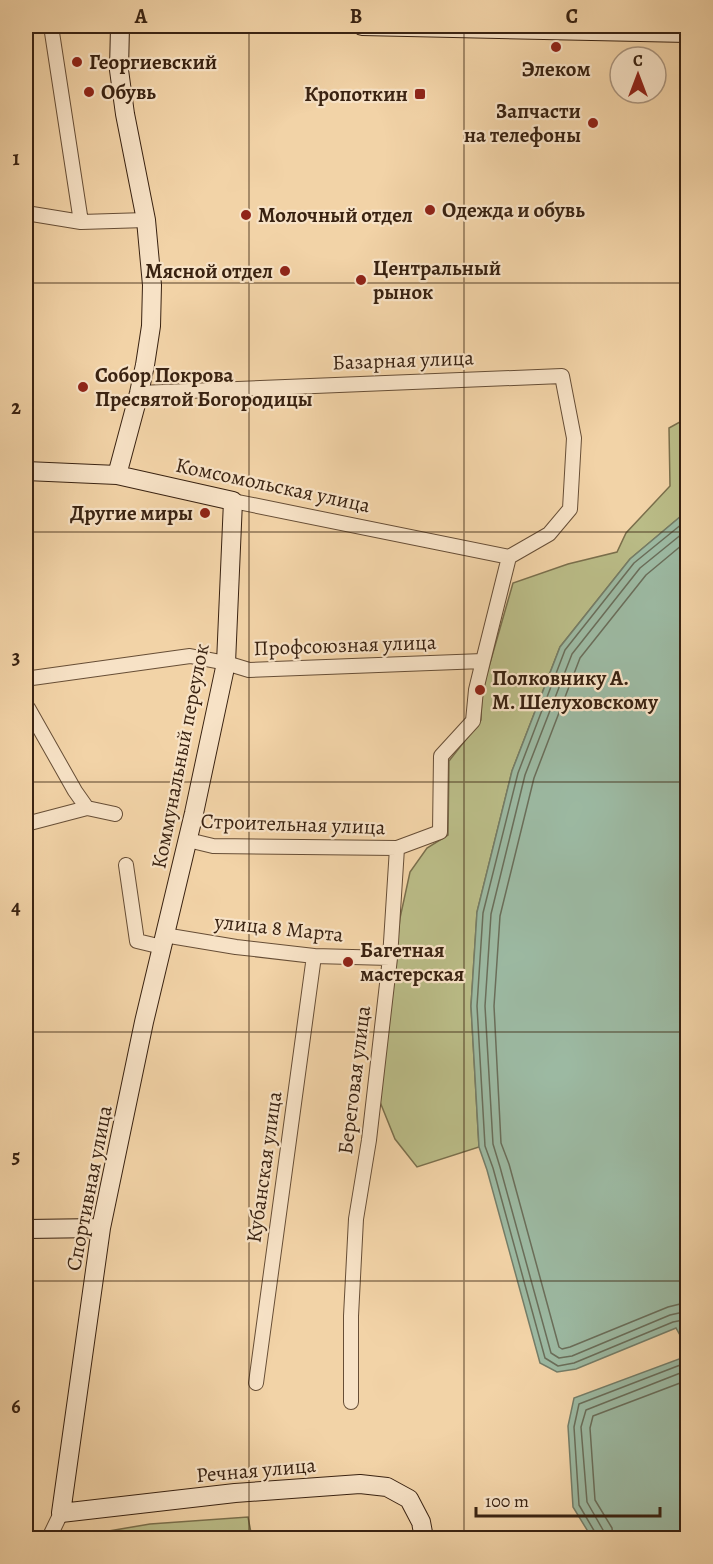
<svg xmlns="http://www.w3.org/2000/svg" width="713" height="1564" viewBox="0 0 713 1564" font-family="Alegreya,serif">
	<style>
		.green { fill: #babc87; stroke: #7a6f4c; stroke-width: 1.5 }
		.water { fill: #9cb9a2; stroke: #747d68; stroke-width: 1.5 }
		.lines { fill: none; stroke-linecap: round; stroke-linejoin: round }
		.shore { stroke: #6a6e5a; stroke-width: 1.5 }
		.minor-casing { stroke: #674e36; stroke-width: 16 }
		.secondary-casing { stroke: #392211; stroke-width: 20 }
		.minor { stroke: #f7e2c6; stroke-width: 14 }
		.secondary { stroke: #f7e2c6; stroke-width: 18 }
		.grid { fill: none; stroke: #392211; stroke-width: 1.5; stroke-opacity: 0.55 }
		.poi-dot { fill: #8f2418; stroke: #f7e2c6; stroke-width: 2 }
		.labels { text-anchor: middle; stroke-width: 4.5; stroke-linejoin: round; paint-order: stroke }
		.poi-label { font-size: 21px; font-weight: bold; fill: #392211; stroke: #f7e2c6; text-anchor: start }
		.street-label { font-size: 21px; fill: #392211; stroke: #f7e2c6 }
		.neatline { fill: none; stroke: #392211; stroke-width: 2 }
		.grid-label { font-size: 20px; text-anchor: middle; font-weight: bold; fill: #392211 }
	</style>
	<rect width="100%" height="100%" fill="#f2d3a7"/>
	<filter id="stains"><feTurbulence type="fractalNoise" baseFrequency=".00333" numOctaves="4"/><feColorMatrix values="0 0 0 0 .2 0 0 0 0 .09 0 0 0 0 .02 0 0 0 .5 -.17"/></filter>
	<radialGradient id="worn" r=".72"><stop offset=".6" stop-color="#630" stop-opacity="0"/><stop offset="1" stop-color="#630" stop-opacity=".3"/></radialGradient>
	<!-- green -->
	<path class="green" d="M 687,418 L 687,511 L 630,559 L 560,647 L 512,771 L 477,912 L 471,1006 L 479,1147 L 417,1167 L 395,1139 L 380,1102 L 400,918 L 410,872 L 427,848 L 448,835 L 449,761 L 481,720 L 482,691 L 513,583 L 568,564 L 617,552 L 626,533 L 670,486 L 669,428 Z
		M 248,1517 L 252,1538 L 84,1538 L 91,1534 L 150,1524 Z"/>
	<!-- water -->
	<path class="water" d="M 687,511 L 688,1324 L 684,1326 L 687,1332 L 687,1348 L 676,1328 L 576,1369 L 557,1372 L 540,1363 L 487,1170 L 479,1147 L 471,1006 L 477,912 L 512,771 L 560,647 L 630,559 Z
		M 687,1356 L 687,1538 L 592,1538 L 573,1507 L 568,1426 L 574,1398 Z"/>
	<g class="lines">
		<!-- shore -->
		<path class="shore" d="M 688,519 L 634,563 L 565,650 L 518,773 L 483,913 L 477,1006 L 485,1146 L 493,1168 L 545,1358 L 558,1366 L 574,1363 L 673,1322 L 688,1319
			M 688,529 L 640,568 L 572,654 L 525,775 L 491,914 L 485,1006 L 493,1144 L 500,1167 L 551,1353 L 559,1358 L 572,1356 L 670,1315 L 688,1311
			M 688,540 L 646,575 L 580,658 L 534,778 L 500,916 L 494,1006 L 501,1143 L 509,1164 L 559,1347 L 562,1349 L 570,1347 L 668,1307 L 688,1302
			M 597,1538 L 596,1534 L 579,1505 L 574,1427 L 579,1404 L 688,1362
			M 604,1538 L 603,1530 L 587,1502 L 581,1427 L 586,1410 L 688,1370
			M 613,1538 L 612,1528 L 595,1500 L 590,1428 L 593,1416 L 688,1380"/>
		<!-- minor casing -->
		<g class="minor-casing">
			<path id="minor" d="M 51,26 L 81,222
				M 26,213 L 81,222 L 146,220
				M 139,393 L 562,376 L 574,438 L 570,509 L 549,534 L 509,557
				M 233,501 L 509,557
				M 32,678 L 190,656 L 226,663 L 249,670 L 483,661
				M 28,708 L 75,791 L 87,808 L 115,814
				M 26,824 L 87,808
				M 188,840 L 213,846 L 397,848
				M 126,865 L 137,941 L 162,947
				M 164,935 L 236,947 L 314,956 L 390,958
				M 256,1383 L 314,956
				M 351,1402 L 351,1316 L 356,1219 L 369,1140 L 390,958 L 397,848 L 440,832 L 441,756 L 473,721 L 476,690 L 483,661 L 509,557
				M 49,1538 L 61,1513"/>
		</g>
		<!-- secondary casing -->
		<g class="secondary-casing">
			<path id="secondary" d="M 362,26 L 688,33
				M 26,471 L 117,475 L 233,501 L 226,663 L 194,813 L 144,1022 L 101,1228 L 61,1513 L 235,1493 L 360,1484 L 387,1487 L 409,1499 L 421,1522 L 424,1538
				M 117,475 L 139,393 L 145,365 L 151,326 L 152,285 L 146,220 L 125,114 L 119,70 L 120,26
				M 26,1229 L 101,1228"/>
		</g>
		<!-- minor -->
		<use href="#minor" class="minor"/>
		<!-- secondary -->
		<use href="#secondary" class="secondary"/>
	</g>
	<!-- grid -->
	<path class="grid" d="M 249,26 L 249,1538M 464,26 L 464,1538M 26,283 L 688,283M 26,532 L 688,532M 26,782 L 688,782M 26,1032 L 688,1032M 26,1281 L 688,1281"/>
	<!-- markers -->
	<g class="poi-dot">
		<circle cx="556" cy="47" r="6"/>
		<circle cx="77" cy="62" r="6"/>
		<circle cx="89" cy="92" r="6"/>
		<rect x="414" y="88" width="12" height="12" rx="3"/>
		<circle cx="593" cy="123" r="6"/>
		<circle cx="430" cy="210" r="6"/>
		<circle cx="246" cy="215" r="6"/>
		<circle cx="285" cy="271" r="6"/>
		<circle cx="361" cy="280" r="6"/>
		<circle cx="83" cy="387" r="6"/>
		<circle cx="205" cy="513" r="6"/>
		<circle cx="480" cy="690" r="6"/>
		<circle cx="348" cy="962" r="6"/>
	</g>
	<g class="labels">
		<!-- poi labels -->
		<g class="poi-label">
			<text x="89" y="69">Георгиевский</text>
			<text x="556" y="76" text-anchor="middle">Элеком</text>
			<text x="101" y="99">Обувь</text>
			<text x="408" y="101" text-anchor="end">Кропоткин</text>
			<text x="581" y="118" text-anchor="end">Запчасти<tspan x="581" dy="24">на телефоны</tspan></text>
			<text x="442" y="217">Одежда и обувь</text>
			<text x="258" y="222">Молочный отдел</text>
			<text x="373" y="275">Центральный<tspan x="373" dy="24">рынок</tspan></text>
			<text x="273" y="278" text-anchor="end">Мясной отдел</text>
			<text x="95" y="382">Собор Покрова<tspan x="95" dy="24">Пресвятой Богородицы</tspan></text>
			<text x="193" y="520" text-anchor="end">Другие миры</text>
			<text x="492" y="685">Полковнику А.<tspan x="492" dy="24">М. Шелуховскому</tspan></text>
			<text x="360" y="957">Багетная<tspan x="360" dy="24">мастерская</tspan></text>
		</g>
		<!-- street labels -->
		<g class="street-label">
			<text transform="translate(403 360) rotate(-2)" y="7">Базарная улица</text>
			<text transform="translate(273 485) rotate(12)" y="7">Комсомольская улица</text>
			<text transform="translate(345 645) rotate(-2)" y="7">Профсоюзная улица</text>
			<text transform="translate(180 756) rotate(-79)" y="7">Коммунальный переулок</text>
			<text transform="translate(293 824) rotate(2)" y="7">Строительная улица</text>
			<text transform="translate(279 928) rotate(6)" y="7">улица 8 Марта</text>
			<text transform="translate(354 1080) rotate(-83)" y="7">Береговая улица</text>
			<text transform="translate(264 1167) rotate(-82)" y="7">Кубанская улица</text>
			<text transform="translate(89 1188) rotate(-79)" y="7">Спортивная улица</text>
			<text transform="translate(256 1470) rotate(-5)" y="7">Речная улица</text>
		</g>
	</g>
	<!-- margin -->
	<rect width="713" height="1564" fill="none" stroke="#f2d3a7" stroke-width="66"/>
	<!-- north arrow -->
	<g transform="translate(638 75)"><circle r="28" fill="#f7e2c6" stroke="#ab957e" stroke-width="1.5"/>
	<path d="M0-4.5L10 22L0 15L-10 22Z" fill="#8f2418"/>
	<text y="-9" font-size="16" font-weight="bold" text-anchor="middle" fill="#392211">С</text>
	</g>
	<!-- scale -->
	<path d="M476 1507v9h184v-9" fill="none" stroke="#392211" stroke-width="3"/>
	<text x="485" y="1507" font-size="18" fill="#392211" stroke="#f7e2c6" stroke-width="4.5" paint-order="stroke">100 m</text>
	<rect x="33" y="33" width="647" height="1498" class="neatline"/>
	<g class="grid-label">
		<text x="141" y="23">A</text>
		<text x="356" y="23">B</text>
		<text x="572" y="23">C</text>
		<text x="16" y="165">1</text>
		<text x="16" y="414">2</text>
		<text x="16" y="664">3</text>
		<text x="16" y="914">4</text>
		<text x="16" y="1163">5</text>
		<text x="16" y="1413">6</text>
	</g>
	<rect width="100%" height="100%" filter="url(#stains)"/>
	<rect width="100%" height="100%" fill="url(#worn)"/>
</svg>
